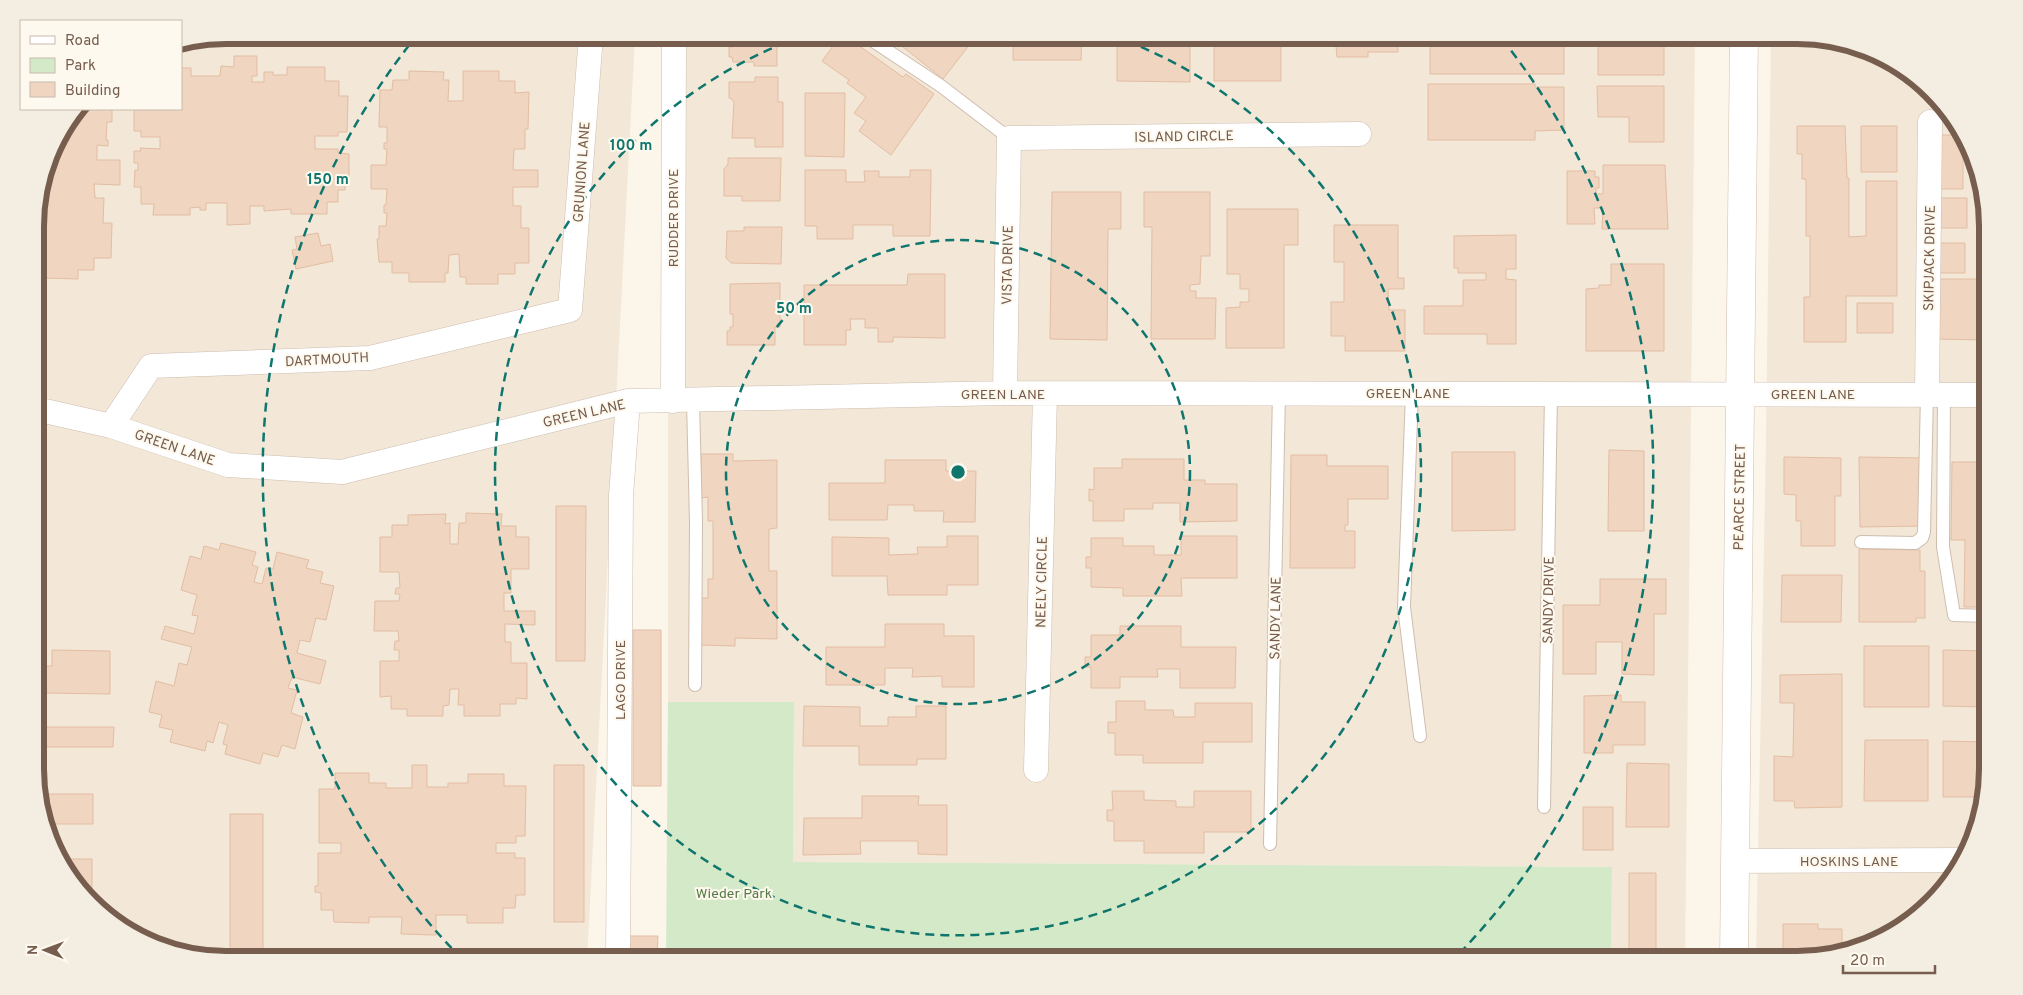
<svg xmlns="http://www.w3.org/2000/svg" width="2023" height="995" viewBox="0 0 2023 995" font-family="Overpass,sans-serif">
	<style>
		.residential { fill: #f3e7d7 }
		.green { fill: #d4e9c7 }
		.building { fill: #f0d5c1; stroke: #e2bda2 }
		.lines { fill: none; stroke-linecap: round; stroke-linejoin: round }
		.lane-casing { stroke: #cebdaf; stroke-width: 14 }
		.street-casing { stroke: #cebdaf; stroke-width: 25 }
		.secondary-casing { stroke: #d0beac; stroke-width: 29 }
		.lane { stroke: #fff; stroke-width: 12 }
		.street { stroke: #fff; stroke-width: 24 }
		.secondary { stroke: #fff; stroke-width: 28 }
		.ring { fill: none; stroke: #0f766e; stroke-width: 2.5; stroke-dasharray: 9 6 }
		.labels { text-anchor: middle; stroke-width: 4; stroke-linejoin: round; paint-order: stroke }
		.street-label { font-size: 14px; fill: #765d4d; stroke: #fef9ef }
		.park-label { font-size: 14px; fill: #547b45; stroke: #fef9ef }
		.rim { fill: none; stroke: #765d4d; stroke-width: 6 }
		.centre { fill: #0f766e; stroke: #fef9ef; stroke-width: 2.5 }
		.ring-label { font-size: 15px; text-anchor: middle; font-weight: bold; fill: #0f766e; stroke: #fef9ef; stroke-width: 4; stroke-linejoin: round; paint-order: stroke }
	</style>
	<rect width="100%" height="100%" fill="#fcf5e9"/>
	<!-- residential -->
	<path class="residential" d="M 225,35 L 635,35 L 587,960 L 225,960 L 141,941 L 74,885 L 50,843 L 37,795 L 35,213 L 55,141 L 79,109 L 181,109 L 181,44 Z
		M 668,35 L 1695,35 L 1685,960 L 1611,960 L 1612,867 L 793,862 L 794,703 L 668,702 Z
		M 1771,35 L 1798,35 L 1882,54 L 1923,82 L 1956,119 L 1986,201 L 1988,770 L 1969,854 L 1941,895 L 1903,928 L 1859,950 L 1810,960 L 1756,960 L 1766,444 Z"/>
	<!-- green -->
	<path class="green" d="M 668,702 L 794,702 L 793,862 L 1612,867 L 1611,960 L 666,960 Z"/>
	<!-- building -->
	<path class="building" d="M 225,35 L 318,35 L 318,40 L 202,40 Z
		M 397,35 L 553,35 L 553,40 L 397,40 Z
		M 733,35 L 783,35 L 783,42 L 777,43 L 777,66 L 754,66 L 754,62 L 733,62 L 732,57 L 729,57 L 729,47 L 733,47 Z
		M 841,35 L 844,35 L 903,77 L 906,74 L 934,94 L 891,155 L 859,131 L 866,121 L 854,113 L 866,97 L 847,83 L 849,80 L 822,61 Z
		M 888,35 L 977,35 L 943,79 Z
		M 1013,35 L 1082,35 L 1081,60 L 1013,60 Z
		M 1129,35 L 1190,35 L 1190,82 L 1117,81 L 1117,43 L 1129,44 Z
		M 1214,35 L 1270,35 L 1270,43 L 1281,43 L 1281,81 L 1214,81 Z
		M 1335,35 L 1398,35 L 1398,52 L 1368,52 L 1368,57 L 1337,57 Z
		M 1430,35 L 1564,35 L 1564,74 L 1430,74 Z
		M 1630,35 L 1664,35 L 1664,75 L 1598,75 L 1598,41 L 1630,42 Z
		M 1803,36 L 1841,45 L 1803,45 Z
		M 234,56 L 257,56 L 257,76 L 252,76 L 252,82 L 264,82 L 264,72 L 273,72 L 273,75 L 287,75 L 287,67 L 325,67 L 325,81 L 339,81 L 339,96 L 348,96 L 347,132 L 338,132 L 338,136 L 315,136 L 315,149 L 338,149 L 338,153 L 349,154 L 349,177 L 338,178 L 338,182 L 345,182 L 345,190 L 338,190 L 338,202 L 327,202 L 327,214 L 291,214 L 291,209 L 264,211 L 264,206 L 250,206 L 250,224 L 227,225 L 227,203 L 206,203 L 206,210 L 200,210 L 200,207 L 190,208 L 190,215 L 153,215 L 154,204 L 141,204 L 141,187 L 134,187 L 135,170 L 138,170 L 138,163 L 134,163 L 134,151 L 141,151 L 140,148 L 160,149 L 160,137 L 141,137 L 141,131 L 134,131 L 134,109 L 181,109 L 181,68 L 191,68 L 191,76 L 220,76 L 221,66 L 234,67 Z
		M 409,71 L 444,72 L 443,80 L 449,80 L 448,101 L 463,101 L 463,71 L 499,71 L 499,81 L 515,81 L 515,93 L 529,92 L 528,129 L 525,129 L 525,149 L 514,149 L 513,170 L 538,170 L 538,187 L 513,187 L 513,206 L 521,206 L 521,228 L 529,228 L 529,263 L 515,263 L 515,274 L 498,274 L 498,284 L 466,284 L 466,277 L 460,277 L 459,254 L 449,255 L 448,273 L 445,273 L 445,282 L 409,282 L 409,273 L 392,273 L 392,262 L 379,262 L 377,239 L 379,239 L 379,226 L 386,226 L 387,213 L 384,213 L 384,205 L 386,205 L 387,189 L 371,189 L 371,165 L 386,165 L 387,149 L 384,149 L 384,143 L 387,143 L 387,127 L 379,127 L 380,90 L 392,90 L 393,80 L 409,80 Z
		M 755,77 L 778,77 L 778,102 L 783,102 L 783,147 L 755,147 L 755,138 L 732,138 L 734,102 L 732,99 L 729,98 L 729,82 L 755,82 Z
		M 1428,84 L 1535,84 L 1535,87 L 1564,87 L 1564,130 L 1535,131 L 1535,140 L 1428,140 Z
		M 1597,86 L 1664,86 L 1664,142 L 1629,142 L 1629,117 L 1598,117 Z
		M 805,93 L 845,93 L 844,157 L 805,156 Z
		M 79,109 L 112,109 L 112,122 L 107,122 L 106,140 L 108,140 L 108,146 L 97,145 L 97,160 L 120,160 L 120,185 L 94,184 L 95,198 L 104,198 L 103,223 L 112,223 L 111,258 L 94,258 L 94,270 L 78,270 L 78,279 L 44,278 L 44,270 L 38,270 L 35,213 L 55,141 Z
		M 1797,126 L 1845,126 L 1847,178 L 1849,178 L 1849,237 L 1866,236 L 1866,181 L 1897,181 L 1897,296 L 1846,296 L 1846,342 L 1804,342 L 1804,297 L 1810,297 L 1810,236 L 1806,236 L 1806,179 L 1802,179 L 1802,154 L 1797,154 Z
		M 1861,126 L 1897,126 L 1897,172 L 1861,172 Z
		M 1936,135 L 1962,135 L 1963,140 L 1963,189 L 1935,189 Z
		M 728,158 L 781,158 L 780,201 L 742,201 L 742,196 L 724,196 L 724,169 L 728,164 Z
		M 1603,165 L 1665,165 L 1668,229 L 1602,229 L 1603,208 L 1594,208 L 1595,224 L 1567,224 L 1567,171 L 1595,171 L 1595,177 L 1599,177 L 1599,188 L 1596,188 L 1596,194 L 1603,194 Z
		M 805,170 L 846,170 L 846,182 L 865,182 L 864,171 L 879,171 L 879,177 L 910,177 L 910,170 L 931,170 L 930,236 L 893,236 L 893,225 L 853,225 L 853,239 L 817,239 L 817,226 L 805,226 Z
		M 1981,187 L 1986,201 L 1987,340 L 1936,339 L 1936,279 L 1981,279 Z
		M 1052,192 L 1121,192 L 1121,229 L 1108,229 L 1107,340 L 1050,339 Z
		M 1144,192 L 1210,192 L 1210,256 L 1201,256 L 1200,284 L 1190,285 L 1190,291 L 1196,291 L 1196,298 L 1216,298 L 1215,339 L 1151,339 L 1152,227 L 1144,227 Z
		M 1934,198 L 1967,198 L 1967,228 L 1934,228 Z
		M 1227,209 L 1298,209 L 1298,245 L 1284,245 L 1284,348 L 1226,348 L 1226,308 L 1240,307 L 1240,302 L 1249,302 L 1249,289 L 1240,289 L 1240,274 L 1227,274 Z
		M 1334,225 L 1398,225 L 1398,278 L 1404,278 L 1404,289 L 1388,289 L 1389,310 L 1405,310 L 1405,351 L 1345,351 L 1345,336 L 1331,336 L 1331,302 L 1344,302 L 1344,262 L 1334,262 Z
		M 744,227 L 782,227 L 781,264 L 731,263 L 726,258 L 727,231 L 744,231 Z
		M 318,233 L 321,246 L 330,244 L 333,261 L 296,269 L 292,250 L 297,249 L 295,237 Z
		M 1516,235 L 1516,269 L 1506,269 L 1506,279 L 1516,280 L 1516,344 L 1487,344 L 1487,334 L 1424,334 L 1424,306 L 1463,306 L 1463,280 L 1486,280 L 1486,273 L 1458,273 L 1458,268 L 1454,268 L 1454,236 Z
		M 1935,243 L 1965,243 L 1965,273 L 1935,273 Z
		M 1611,264 L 1664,264 L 1664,351 L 1586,351 L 1586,289 L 1599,288 L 1599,285 L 1611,285 Z
		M 908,274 L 945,274 L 945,338 L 893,337 L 893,342 L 878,342 L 878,328 L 865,328 L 865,319 L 850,319 L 851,330 L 846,330 L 846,345 L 804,345 L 804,285 L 907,285 Z
		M 780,283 L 780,327 L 775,327 L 775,345 L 727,345 L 727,331 L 730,331 L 730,327 L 733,327 L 733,314 L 730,314 L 730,284 Z
		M 1857,303 L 1893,303 L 1893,333 L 1857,333 Z
		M 1609,450 L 1644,451 L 1644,531 L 1608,531 Z
		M 1452,452 L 1515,452 L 1515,530 L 1452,531 Z
		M 701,454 L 733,454 L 733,461 L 777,460 L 777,528 L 769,529 L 769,571 L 777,571 L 777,639 L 735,638 L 735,646 L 700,645 L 700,598 L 708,598 L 708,579 L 713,579 L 713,521 L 708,521 L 708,497 L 701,498 Z
		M 1291,455 L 1327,455 L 1327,466 L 1388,466 L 1388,499 L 1348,499 L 1348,525 L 1345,525 L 1345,531 L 1355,531 L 1355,568 L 1290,568 Z
		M 1784,457 L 1841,458 L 1841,496 L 1835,496 L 1835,546 L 1801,546 L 1801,521 L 1796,521 L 1796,495 L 1784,494 Z
		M 1859,457 L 1923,458 L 1923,526 L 1860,527 Z
		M 1122,459 L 1184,459 L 1184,480 L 1205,480 L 1205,484 L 1237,484 L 1237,521 L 1180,522 L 1180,503 L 1153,503 L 1153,509 L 1124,509 L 1124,521 L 1093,521 L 1093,501 L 1089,501 L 1089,489 L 1094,490 L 1094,468 L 1122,468 Z
		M 885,460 L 946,460 L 946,471 L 976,471 L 975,522 L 943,522 L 944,511 L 914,511 L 914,505 L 888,505 L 887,520 L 829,520 L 829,483 L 885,483 Z
		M 1952,462 L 1987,462 L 1986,607 L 1964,607 L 1965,540 L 1951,540 Z
		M 556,506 L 586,506 L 585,661 L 556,661 Z
		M 466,513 L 502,514 L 501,526 L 516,526 L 516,537 L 529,537 L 529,569 L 511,569 L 511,593 L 504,593 L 504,611 L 535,611 L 535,625 L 505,624 L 505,642 L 511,642 L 511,663 L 527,663 L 527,699 L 516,698 L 516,704 L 500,704 L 500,716 L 464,716 L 464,705 L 458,705 L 459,689 L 450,689 L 449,705 L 443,706 L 443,716 L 407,716 L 407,709 L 391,709 L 391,696 L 380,697 L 380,661 L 399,661 L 399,650 L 394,650 L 395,641 L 399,641 L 398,631 L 374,631 L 375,601 L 399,601 L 400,594 L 395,594 L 396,588 L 400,588 L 399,572 L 380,572 L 380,537 L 392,537 L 392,525 L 408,525 L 408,515 L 446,514 L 445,524 L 450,523 L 450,544 L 458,544 L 459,523 L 466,523 Z
		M 947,536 L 978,536 L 978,585 L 947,585 L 947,595 L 888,595 L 887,576 L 832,576 L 832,537 L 889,538 L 889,555 L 918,554 L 917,547 L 947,547 Z
		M 1181,536 L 1237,536 L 1237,578 L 1181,578 L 1182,596 L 1123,596 L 1123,588 L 1091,587 L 1091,568 L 1086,568 L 1086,557 L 1091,557 L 1091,538 L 1123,538 L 1123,546 L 1154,546 L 1154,555 L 1181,555 Z
		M 221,543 L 256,552 L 252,565 L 258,567 L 254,582 L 262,584 L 266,568 L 273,569 L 277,552 L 309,560 L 306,568 L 323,572 L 320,583 L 334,586 L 326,620 L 316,618 L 310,642 L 300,640 L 297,653 L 326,661 L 320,684 L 292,677 L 288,688 L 297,690 L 291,713 L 303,717 L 295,749 L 282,745 L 278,757 L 263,753 L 260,764 L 225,754 L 227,745 L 223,744 L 228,725 L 219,722 L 213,743 L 207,741 L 205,751 L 170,742 L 173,730 L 159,727 L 162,715 L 149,712 L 156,681 L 174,686 L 179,663 L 187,665 L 192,647 L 161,639 L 165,626 L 194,634 L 198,616 L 192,615 L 197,595 L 181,590 L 190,556 L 201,559 L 204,546 L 219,550 Z
		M 1859,549 L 1920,550 L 1920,571 L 1925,571 L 1925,618 L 1916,618 L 1916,622 L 1859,622 Z
		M 1782,575 L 1842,575 L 1841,622 L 1781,622 Z
		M 1600,579 L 1666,579 L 1666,614 L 1654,614 L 1654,675 L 1622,674 L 1622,642 L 1596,642 L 1596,674 L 1563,674 L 1563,605 L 1600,605 Z
		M 885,624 L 944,624 L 944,636 L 974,636 L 974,687 L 942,687 L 942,676 L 912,677 L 913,668 L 885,668 L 885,685 L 826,685 L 826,647 L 885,647 Z
		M 1120,626 L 1181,626 L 1181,647 L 1236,647 L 1235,688 L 1180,688 L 1180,669 L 1157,669 L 1158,677 L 1120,677 L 1120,688 L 1091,688 L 1091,667 L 1085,667 L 1085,657 L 1091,657 L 1091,635 L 1120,635 Z
		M 633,630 L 661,630 L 661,786 L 633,786 Z
		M 1864,646 L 1929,646 L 1929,707 L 1864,707 Z
		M 52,650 L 110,651 L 110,694 L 46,693 L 46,666 L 52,666 Z
		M 1943,650 L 1988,651 L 1988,707 L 1943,706 Z
		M 1842,674 L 1842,807 L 1795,808 L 1794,801 L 1774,801 L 1774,756 L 1793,757 L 1794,703 L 1780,703 L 1780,675 Z
		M 1621,695 L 1621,702 L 1645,702 L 1645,745 L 1613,745 L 1613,753 L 1584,753 L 1584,696 Z
		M 1116,701 L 1145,701 L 1145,710 L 1173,710 L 1174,717 L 1195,717 L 1195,703 L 1252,703 L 1252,742 L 1203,742 L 1203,763 L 1143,763 L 1143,755 L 1115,755 L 1115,733 L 1108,733 L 1108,722 L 1116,722 Z
		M 804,706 L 860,707 L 860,726 L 888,726 L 888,717 L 916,717 L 916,706 L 946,706 L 946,759 L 917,759 L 917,765 L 859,765 L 859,746 L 803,746 Z
		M 37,727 L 114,727 L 113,747 L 37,747 Z
		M 1865,740 L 1928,740 L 1928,801 L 1864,801 Z
		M 1943,741 L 1988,742 L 1988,770 L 1982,797 L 1943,797 Z
		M 1627,763 L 1669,764 L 1669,827 L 1626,827 Z
		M 412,765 L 427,765 L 427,787 L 448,787 L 448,783 L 468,783 L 468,774 L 504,774 L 504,786 L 526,786 L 525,836 L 516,836 L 516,843 L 496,843 L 496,853 L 515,853 L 515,858 L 525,858 L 525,895 L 516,895 L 515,908 L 503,908 L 503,923 L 467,923 L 467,915 L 436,915 L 436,935 L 401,934 L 402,917 L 369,917 L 369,923 L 334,922 L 333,910 L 321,910 L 321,893 L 315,892 L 315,886 L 318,886 L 318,853 L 341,853 L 341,843 L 319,843 L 319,789 L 335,789 L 335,773 L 369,773 L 369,783 L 386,783 L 386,788 L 412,788 Z
		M 554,765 L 584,765 L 584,922 L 554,922 Z
		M 1112,791 L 1144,791 L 1144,800 L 1176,801 L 1176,807 L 1194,807 L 1194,791 L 1251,791 L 1251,832 L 1204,832 L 1204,853 L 1144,853 L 1144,841 L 1114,841 L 1114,821 L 1107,821 L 1107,810 L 1113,810 Z
		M 37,794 L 93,794 L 93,824 L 45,824 Z
		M 862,796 L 919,796 L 918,805 L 947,805 L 947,855 L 918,854 L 918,841 L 860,841 L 861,854 L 803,855 L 804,818 L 862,818 Z
		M 1583,807 L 1613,807 L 1613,850 L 1583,850 Z
		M 230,814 L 263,814 L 263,960 L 230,960 Z
		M 59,859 L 92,859 L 92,889 L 79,889 L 74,885 Z
		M 1629,873 L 1656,873 L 1656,960 L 1629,960 Z
		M 1783,924 L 1818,924 L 1818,929 L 1842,929 L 1842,953 L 1810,960 L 1783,960 Z
		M 1866,935 L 1889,935 L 1866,947 Z
		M 629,936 L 658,936 L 657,960 L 629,960 Z"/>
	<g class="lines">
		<!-- lane casing -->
		<g class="lane-casing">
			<path id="lane" d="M 864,35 L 941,86 L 1009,138
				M 1412,393 L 1404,607 L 1420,736
				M 1944,394 L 1943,547 L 1954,615 L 1988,616
				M 693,401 L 696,522 L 695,685
				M 1861,542 L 1915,543 L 1922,538 L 1924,532 L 1927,394
				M 1544,807 L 1551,393
				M 1270,844 L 1279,392"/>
		</g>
		<!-- street casing -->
		<g class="street-casing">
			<path id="street" d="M 1005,393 L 1009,138 L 1359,134
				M 1927,394 L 1930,122
				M 673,401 L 674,35
				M 36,409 L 111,426 L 228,465 L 342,472 L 628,401 L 1005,393 L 1987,395
				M 111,426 L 151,366 L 370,358 L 570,310 L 591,35
				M 1036,770 L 1045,394
				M 1734,861 L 1964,860
				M 618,960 L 621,496 L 628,401"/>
		</g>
		<!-- secondary casing -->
		<g class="secondary-casing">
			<path id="secondary" d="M 1734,960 L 1744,35"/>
		</g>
		<!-- lane -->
		<use href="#lane" class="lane"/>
		<!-- street -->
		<use href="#street" class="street"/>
		<!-- secondary -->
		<use href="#secondary" class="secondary"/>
	</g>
	<!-- distance rings -->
	<g class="ring">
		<circle cx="958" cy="472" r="232"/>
		<path d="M1113 36A463 463 0 1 1 803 36"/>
		<path d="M462 959A695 695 0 0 1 414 39M1502 39A695 695 0 0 1 1454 959"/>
	</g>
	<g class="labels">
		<!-- street labels -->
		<g class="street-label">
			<text transform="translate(1184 136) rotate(-1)" y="5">ISLAND CIRCLE</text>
			<text transform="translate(581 172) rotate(-86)" y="5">GRUNION LANE</text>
			<text transform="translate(673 218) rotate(-90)" y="5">RUDDER DRIVE</text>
			<text transform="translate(1929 258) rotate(-89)" y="5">SKIPJACK DRIVE</text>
			<text transform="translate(1007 265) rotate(-89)" y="5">VISTA DRIVE</text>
			<text transform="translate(327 359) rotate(-3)" y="5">DARTMOUTH</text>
			<text x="1408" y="398">GREEN LANE</text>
			<text x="1003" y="399">GREEN LANE</text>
			<text x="1813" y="399">GREEN LANE</text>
			<text transform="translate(584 413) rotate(-13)" y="5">GREEN LANE</text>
			<text transform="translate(175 447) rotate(19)" y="5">GREEN LANE</text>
			<text transform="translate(1739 497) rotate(-89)" y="5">PEARCE STREET</text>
			<text transform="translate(1041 582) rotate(-89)" y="5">NEELY CIRCLE</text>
			<text transform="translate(1548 600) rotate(-89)" y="5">SANDY DRIVE</text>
			<text transform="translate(1275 618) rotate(-89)" y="5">SANDY LANE</text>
			<text transform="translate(620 680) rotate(-90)" y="5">LAGO DRIVE</text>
			<text x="1849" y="866">HOSKINS LANE</text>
		</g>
		<!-- park labels -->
		<g class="park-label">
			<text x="734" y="898">Wieder Park</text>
		</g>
	</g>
	<!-- crop -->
	<path d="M0 0H2023V995H0ZM226 44H1797A182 182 0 0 1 1979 226V769A182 182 0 0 1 1797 951H226A182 182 0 0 1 44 769V226A182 182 0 0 1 226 44Z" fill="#f3ede2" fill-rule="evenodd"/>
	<path class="rim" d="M226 44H1797A182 182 0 0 1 1979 226V769A182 182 0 0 1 1797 951H226A182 182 0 0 1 44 769V226A182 182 0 0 1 226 44Z"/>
	<circle cx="958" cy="472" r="8" class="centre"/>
	<g class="ring-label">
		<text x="631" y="150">100 m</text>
		<text x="328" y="184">150 m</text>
		<text x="794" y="313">50 m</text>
	</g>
	<!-- legend -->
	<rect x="20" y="20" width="162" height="90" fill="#fef9ef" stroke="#c8bbae"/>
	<rect x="30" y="36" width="25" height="8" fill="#ffffff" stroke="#c8bbae"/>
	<text x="65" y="45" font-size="15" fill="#765d4d">Road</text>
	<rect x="30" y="58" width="25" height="15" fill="#d4e9c7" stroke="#c8bbae"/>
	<text x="65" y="70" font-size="15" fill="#765d4d">Park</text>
	<rect x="30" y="82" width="25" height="15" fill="#f0d5c1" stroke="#c8bbae"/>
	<text x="65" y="95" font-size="15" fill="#765d4d">Building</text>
	<!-- north arrow -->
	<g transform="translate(45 950) rotate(271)" stroke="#fef9ef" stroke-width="4" paint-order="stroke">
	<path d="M0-4L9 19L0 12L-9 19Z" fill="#765d4d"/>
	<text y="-8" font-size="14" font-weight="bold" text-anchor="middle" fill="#765d4d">N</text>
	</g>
	<!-- scale -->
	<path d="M1843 965v8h92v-8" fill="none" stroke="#765d4d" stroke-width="2.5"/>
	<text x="1850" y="965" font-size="15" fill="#765d4d" stroke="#fef9ef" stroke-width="4" paint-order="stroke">20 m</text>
</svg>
